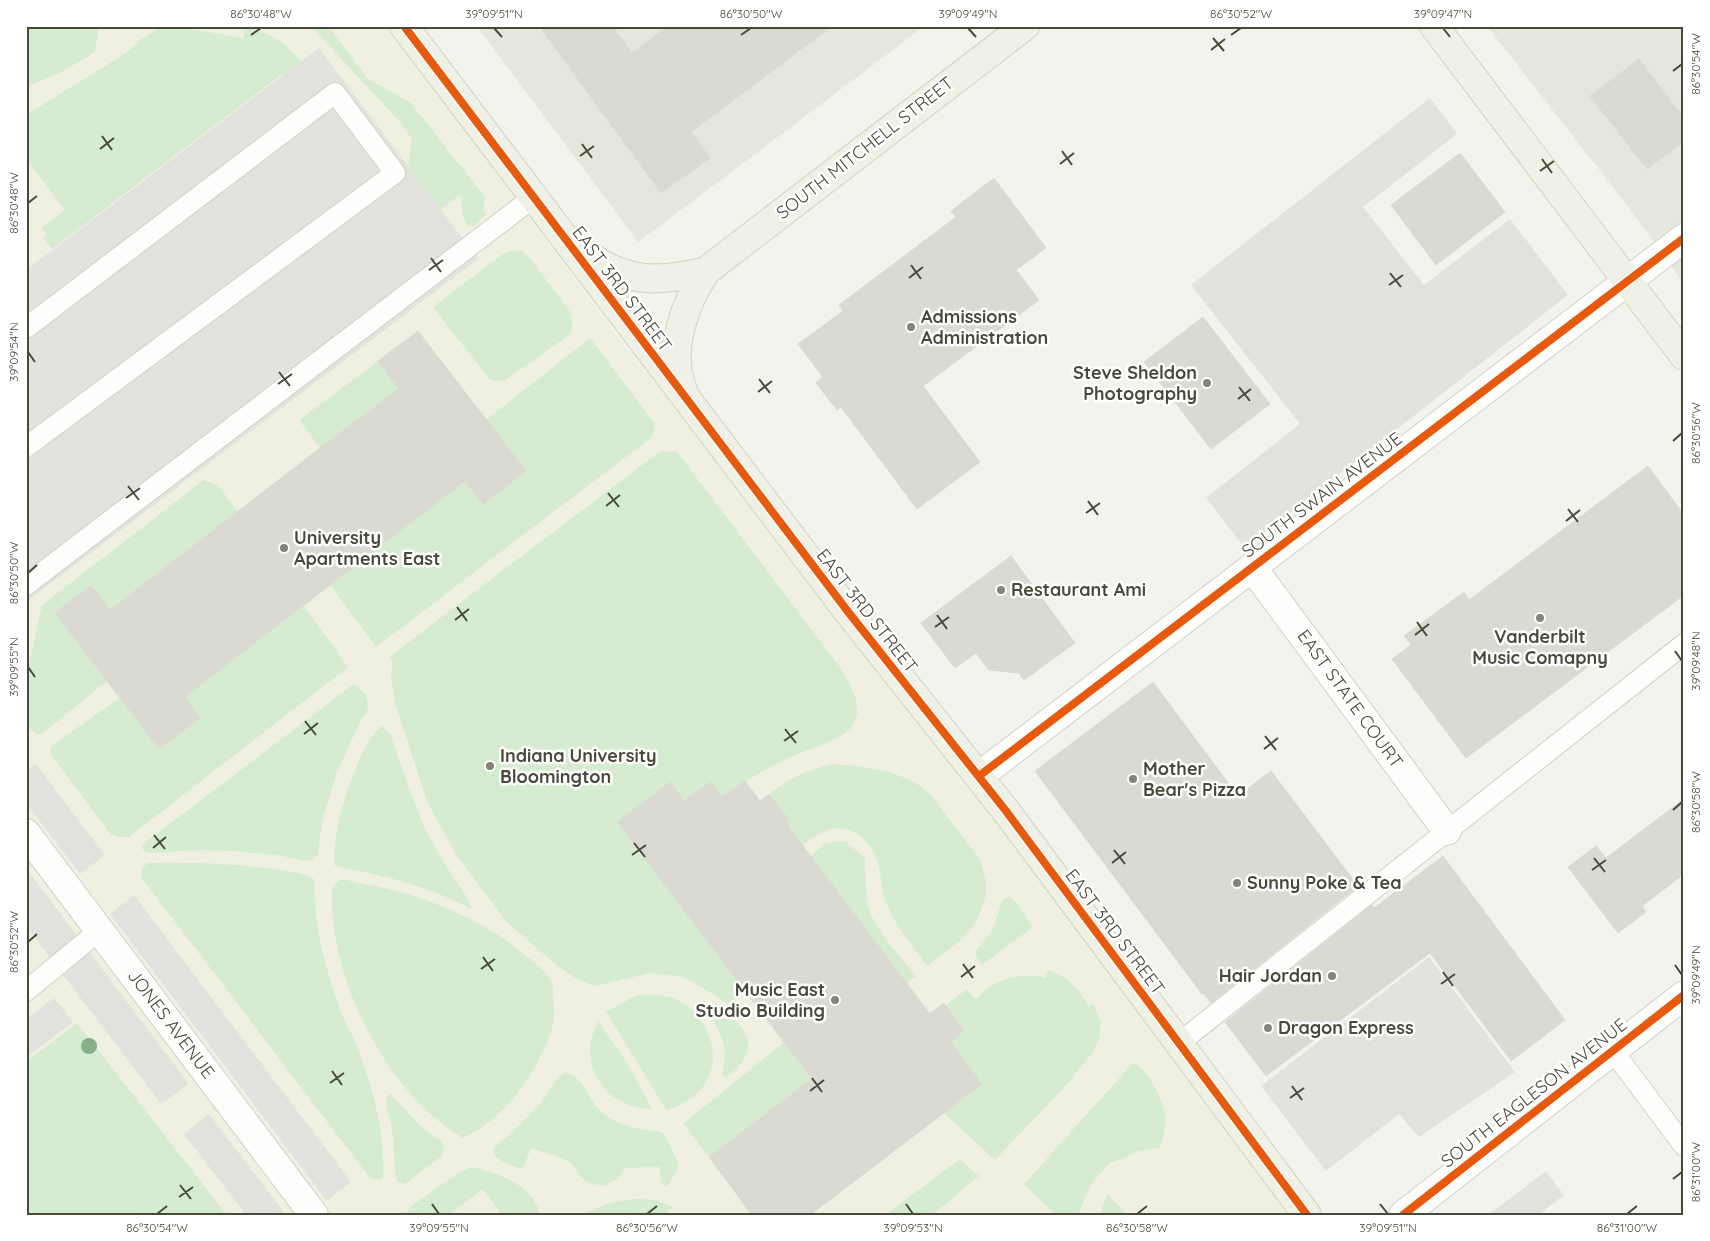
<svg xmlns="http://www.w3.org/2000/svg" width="1710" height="1241" viewBox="0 0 1710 1241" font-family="Quicksand,sans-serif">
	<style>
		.residential { fill: #e6e7dc }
		.education { fill: #eff0e1 }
		.green { fill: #d6ecd0 }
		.parking { fill: #e2e2de }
		.building { fill: #dadad3; stroke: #dbdbd4 }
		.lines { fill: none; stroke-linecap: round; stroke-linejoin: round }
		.service-casing { stroke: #d1d1cc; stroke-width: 22 }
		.minor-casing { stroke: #d1d1cc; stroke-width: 30 }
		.tertiary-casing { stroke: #d1d1cc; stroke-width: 30 }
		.primary-casing { stroke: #d2d4bc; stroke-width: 30 }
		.service { stroke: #fdfdfc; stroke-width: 20 }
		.minor { stroke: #fdfdfc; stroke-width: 28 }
		.tertiary { stroke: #fdfdfc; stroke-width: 28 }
		.primary { stroke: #f0f1e6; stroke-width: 28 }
		.cycleway-casing { stroke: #fff; stroke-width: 11 }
		.cycleway { stroke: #e8590c; stroke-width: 8 }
		.tree { fill: #87b086 }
		.ticks { fill: none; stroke: #49493a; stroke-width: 2 }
		.poi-dot { fill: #848479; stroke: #fff; stroke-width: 2 }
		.labels { text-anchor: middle; stroke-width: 5; stroke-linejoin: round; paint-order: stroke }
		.street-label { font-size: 18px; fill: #49493a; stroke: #fff }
		.poi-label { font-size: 18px; font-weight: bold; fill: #49493a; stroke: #fff; text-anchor: start }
		.neatline { fill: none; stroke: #49493a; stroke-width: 2 }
		.ticks-label { font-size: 12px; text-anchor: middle; fill: #49493a }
	</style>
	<rect width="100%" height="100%" fill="#f3f3ee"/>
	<!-- residential -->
	<path class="residential" d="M 477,26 L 925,26 L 638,242 Z
		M 1487,26 L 1684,26 L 1684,284 L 1633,213 Z"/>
	<!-- education -->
	<path class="education" d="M 26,26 L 387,26 L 603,317 L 1304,1215 L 26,1215 Z"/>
	<!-- green -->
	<path class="green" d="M 26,26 L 99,26 L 95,52 L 60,73 L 26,87 Z
		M 161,26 L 175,26 L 243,38 L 246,26 C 253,26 258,29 265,33 C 288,44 294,53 310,72 L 305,84 L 281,75 L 52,249 L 43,238 L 47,235 L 41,228 L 65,210 L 30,164 L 26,165 L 26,115 L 126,53 L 143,38 Z
		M 311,26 L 328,26 L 368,79 L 410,102 L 485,197 L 483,209 L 487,214 L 473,226 L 467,225 L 464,220 L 460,195 L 36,514 L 408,168 L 412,139 L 400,122 Z
		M 514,250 L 522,251 L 529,257 L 571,313 L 572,329 L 569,335 L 504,381 L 490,380 L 433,307 L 506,252 Z
		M 590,338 L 655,424 L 652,437 L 376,647 L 330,585 L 465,481 L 483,505 L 526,472 L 486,420 Z
		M 378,361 L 399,389 L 320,448 L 299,420 Z
		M 663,451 L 677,452 L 840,667 C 849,684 865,705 853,725 C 845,739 804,751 788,758 C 765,769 743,782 722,797 L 710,782 L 684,801 L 617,822 L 746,992 L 727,1004 L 710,992 L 683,977 L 651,973 L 594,986 L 577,979 L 556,965 L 506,921 L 456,855 L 427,801 L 395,703 L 391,678 L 393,663 L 389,657 L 655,455 Z
		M 204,480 L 218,485 L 238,512 L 110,610 L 91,585 L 55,613 L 107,681 L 42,734 L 37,735 L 31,730 L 26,722 L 26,680 L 42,605 Z
		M 304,606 L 348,667 L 129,837 L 120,837 L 111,835 L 52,756 L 50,750 L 53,745 L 119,698 L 159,749 L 200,718 L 185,697 Z
		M 354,684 L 366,695 L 368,703 L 367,713 L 360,722 L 337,772 L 322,822 L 318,854 L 313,860 L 306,861 L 277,855 L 231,851 L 200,850 L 147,853 L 143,850 L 142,846 L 151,838 Z
		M 382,726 L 390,734 L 412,796 L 426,831 L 446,866 L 466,896 L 472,909 C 443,894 409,882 377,875 C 363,871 349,870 335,866 C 329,838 358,742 382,726 Z
		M 834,764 L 857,766 L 890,772 L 915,782 L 930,794 L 979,858 C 982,867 985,875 986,884 C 988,898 977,924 967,934 C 955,946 940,956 927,966 C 913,946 896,927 887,905 C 881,891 882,875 877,860 C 874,849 866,840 857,834 C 834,819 814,836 796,850 L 779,827 L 788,820 L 769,794 C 793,776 804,771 834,764 Z
		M 845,841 L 865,858 C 865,875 865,893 869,909 C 875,929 903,960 916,976 L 907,983 L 811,856 L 825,843 Z
		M 148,863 C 190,862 232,863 273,869 C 287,871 301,872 314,879 C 315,895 315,912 318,928 C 322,956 331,982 340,1009 C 343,1020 350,1029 354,1040 C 372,1082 385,1130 383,1177 L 379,1180 L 370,1178 L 141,877 L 142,868 Z
		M 341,879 C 364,884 388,888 411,895 C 452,908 498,930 530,959 C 537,965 547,972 551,981 C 553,985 553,991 553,996 C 556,1022 552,1034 540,1057 C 524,1090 497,1122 463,1138 C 385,1092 328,977 332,887 Z
		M 1009,896 L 1014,900 L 1033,927 L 982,965 L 976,957 L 976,951 L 992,931 L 1003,899 Z
		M 1049,970 C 1068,977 1079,989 1089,1007 L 1093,1004 L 1101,1022 L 1099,1039 L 1094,1051 L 1061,1091 L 995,1160 L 944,1113 L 982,1084 L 951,1041 L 964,1030 L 946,1005 L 967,989 L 976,1000 C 990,978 1023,972 1045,978 Z
		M 649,994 C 660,995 672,996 682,1002 C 710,1019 724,1061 702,1088 C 693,1099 680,1105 667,1111 L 606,1012 L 635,996 Z
		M 714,1012 C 733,1012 755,1036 746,1055 C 742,1065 734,1072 725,1078 L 722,1074 C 729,1048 723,1037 710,1015 Z
		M 598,1021 L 629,1066 L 652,1109 C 619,1109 591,1085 590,1051 C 589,1041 594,1031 598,1021 Z
		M 77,1023 L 227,1215 L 26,1215 L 26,1062 Z
		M 784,1042 L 812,1079 L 709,1157 L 683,1124 Z
		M 1136,1063 C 1152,1078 1167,1103 1165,1125 C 1165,1132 1162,1140 1160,1148 L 1134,1152 L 1123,1159 L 1111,1162 L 1091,1184 L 1078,1215 L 1056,1215 L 1024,1184 L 1132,1064 Z
		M 565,1072 C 586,1078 587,1099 601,1111 C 618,1127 639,1129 662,1132 L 669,1143 L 679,1165 L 670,1183 L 665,1186 L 661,1183 L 660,1167 L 626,1168 L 617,1179 L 604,1186 L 588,1183 L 581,1177 L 569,1161 L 531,1148 L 523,1169 C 513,1167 499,1162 493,1153 L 494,1148 C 511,1133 529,1118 543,1100 C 551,1090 554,1079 565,1072 Z
		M 391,1094 L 418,1124 L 442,1142 L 444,1150 L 442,1156 L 405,1184 L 397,1182 C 393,1165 395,1147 392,1130 C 391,1119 386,1109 386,1098 Z
		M 960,1159 L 979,1176 L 932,1215 L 885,1215 Z
		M 472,1167 C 498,1173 534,1185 540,1215 L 502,1215 L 483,1189 L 449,1215 L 405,1215 L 410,1207 L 461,1171 Z
		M 1108,1194 L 1125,1212 L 1125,1215 L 1101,1215 L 1103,1204 Z
		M 636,1199 L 656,1200 L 673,1207 L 663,1215 L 580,1215 L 612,1202 Z"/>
	<!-- parking -->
	<path class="parking" d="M 319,48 L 478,259 L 26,602 L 26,270 Z
		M 1430,98 L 1457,134 L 1363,207 L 1424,285 L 1510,219 L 1568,295 L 1245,548 L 1206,498 L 1300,424 L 1191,285 Z
		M 36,764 L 105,855 L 80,874 L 26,803 L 26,772 Z
		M 26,868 L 189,1084 L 161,1104 L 26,926 Z
		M 134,895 L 351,1182 L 327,1201 L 110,914 Z
		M 1429,957 L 1515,1072 L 1419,1137 L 1399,1114 L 1326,1171 L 1261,1086 Z
		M 54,998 L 73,1022 L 26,1058 L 26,1019 Z
		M 209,1114 L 286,1215 L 246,1215 L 184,1134 Z
		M 1546,1171 L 1564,1195 L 1538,1215 L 1488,1215 Z"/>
	<!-- building -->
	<path class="building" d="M 539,26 L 607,26 L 614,28 L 632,53 L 668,26 L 832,26 L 691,132 L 710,158 L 661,193 Z
		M 1639,59 L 1684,118 L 1684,141 L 1647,169 L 1590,96 Z
		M 1460,153 L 1505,212 L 1436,265 L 1391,205 Z
		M 994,178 L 1046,248 L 1016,270 L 1039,300 L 923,386 L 980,462 L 917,509 L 841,407 L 837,410 L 816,383 L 823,377 L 798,344 L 843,311 L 839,305 L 956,217 L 951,211 Z
		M 1203,317 L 1270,404 L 1211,449 L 1144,362 Z
		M 418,331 L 526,471 L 483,505 L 465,481 L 185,697 L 200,718 L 159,749 L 55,613 L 91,585 L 110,610 L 320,448 L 399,389 L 378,361 Z
		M 1648,466 L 1684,515 L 1684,595 L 1466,758 L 1392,659 L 1411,645 L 1404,636 L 1464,592 L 1469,600 Z
		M 1011,556 L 1075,643 L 1024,680 L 1019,673 L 989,670 L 976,653 L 955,668 L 921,623 Z
		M 1153,682 L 1238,796 L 1271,771 L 1358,886 L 1211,1003 L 1203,993 L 1202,994 L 1035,771 Z
		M 745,781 L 760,801 L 769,794 L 789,820 L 785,822 L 930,1014 L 944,1003 L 964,1030 L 951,1042 L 982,1084 L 810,1215 L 752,1215 L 709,1157 L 812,1079 L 617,822 L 670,782 L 684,801 L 710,782 L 722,797 Z
		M 1684,799 L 1684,874 L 1642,906 L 1646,912 L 1618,933 L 1568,867 L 1596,846 L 1606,858 Z
		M 1443,856 L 1565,1020 L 1511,1061 L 1430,953 L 1266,1076 L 1225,1022 L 1372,905 L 1374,908 Z"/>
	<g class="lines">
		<!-- service casing -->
		<g class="service-casing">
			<path id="service" d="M 26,328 L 335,93 L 395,173 L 26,447
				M 26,585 L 534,197
				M 26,991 L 100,930
				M 1179,1043 L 1684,644
				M 1613,1051 L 1684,1146"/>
		</g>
		<!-- minor casing -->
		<g class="minor-casing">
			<path id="minor" d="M 1252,567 L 1447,831
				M 979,776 L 1684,238
				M 26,833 L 314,1215"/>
		</g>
		<!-- tertiary casing -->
		<g class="tertiary-casing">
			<path id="tertiary" d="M 1403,1215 L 1684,995"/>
		</g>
		<!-- primary casing -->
		<g class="primary-casing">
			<path id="primary" d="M 404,26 L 849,613 L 1006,811 L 1307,1215
				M 1434,26 L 1684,356
				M 580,250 C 624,282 654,284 706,271
				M 683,390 C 667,351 684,305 706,271 L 1025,26"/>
		</g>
		<!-- service -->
		<use href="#service" class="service"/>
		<!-- minor -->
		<use href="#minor" class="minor"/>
		<!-- tertiary -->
		<use href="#tertiary" class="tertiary"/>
		<!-- primary -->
		<use href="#primary" class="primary"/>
		<!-- cycleway casing -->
		<g class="cycleway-casing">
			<path id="cycleway" d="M 404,26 L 849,613 L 1006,811 L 1307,1215
				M 979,776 L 1684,238
				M 1403,1215 L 1684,995"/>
		</g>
		<!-- cycleway -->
		<use href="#cycleway" class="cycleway"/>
	</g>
	<!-- trees -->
	<circle class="tree" cx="89" cy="1046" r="8"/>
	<!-- ticks -->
	<path class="ticks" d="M 494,28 L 502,37M 968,28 L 976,37M 1443,28 L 1450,37M 251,35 L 261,28M 741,35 L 751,28M 1231,35 L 1241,28M 1213,38 L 1224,51M 1211,50 L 1225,39M 1673,71 L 1682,64M 102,136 L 112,150M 582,144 L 592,158M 100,149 L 114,138M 1062,151 L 1072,165M 580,156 L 594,146M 1542,159 L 1552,173M 1060,164 L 1074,153M 1540,171 L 1554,161M 28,203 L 37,196M 431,258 L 441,272M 911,265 L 921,279M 429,270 L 443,260M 1390,273 L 1401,287M 909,278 L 923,267M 1389,285 L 1403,275M 28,352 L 35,362M 279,372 L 290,386M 759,379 L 770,393M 278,384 L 292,374M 1239,387 L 1250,401M 758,392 L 772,381M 1238,399 L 1251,389M 1673,441 L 1682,433M 128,486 L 139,500M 608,493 L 619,507M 126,498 L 140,488M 1088,501 L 1098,515M 606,506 L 620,495M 1568,509 L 1578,522M 1086,513 L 1100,503M 1566,521 L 1580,510M 28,573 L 37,565M 457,607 L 467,621M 937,615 L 947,629M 455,620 L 469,609M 1417,622 L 1427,636M 935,627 L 949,617M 1415,635 L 1429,624M 1675,651 L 1682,661M 28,667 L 35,677M 305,721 L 316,735M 785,729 L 796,743M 304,734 L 318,723M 1265,736 L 1276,750M 784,741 L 798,731M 1264,749 L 1278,738M 1673,810 L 1682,802M 154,835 L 165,849M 634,843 L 645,857M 153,848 L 166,837M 1114,850 L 1125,864M 632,855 L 646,845M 1594,858 L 1605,872M 1112,863 L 1126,852M 1592,870 L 1606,860M 28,942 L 37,934M 483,957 L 493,971M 963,964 L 973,978M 1675,965 L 1682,975M 481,969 L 495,959M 1443,972 L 1453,986M 961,977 L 975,966M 1441,984 L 1455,974M 332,1071 L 342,1085M 812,1078 L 822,1092M 330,1083 L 344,1073M 1292,1086 L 1302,1100M 810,1091 L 824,1080M 1290,1098 L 1304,1088M 1673,1179 L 1682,1172M 180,1185 L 191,1199M 179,1197 L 193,1187M 432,1204 L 439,1214M 906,1204 L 913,1214M 1380,1204 L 1388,1214M 157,1214 L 167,1206M 647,1214 L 657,1206M 1137,1214 L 1147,1206M 1627,1214 L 1637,1206"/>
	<!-- markers -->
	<g class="poi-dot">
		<circle cx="911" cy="327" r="5"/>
		<circle cx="1207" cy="383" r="5"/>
		<circle cx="284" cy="548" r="5"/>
		<circle cx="1001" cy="590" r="5"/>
		<circle cx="1540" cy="618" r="5"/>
		<circle cx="490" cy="766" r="5"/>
		<circle cx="1133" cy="779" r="5"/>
		<circle cx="1237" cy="883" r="5"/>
		<circle cx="1332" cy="976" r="5"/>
		<circle cx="835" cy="1000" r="5"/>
		<circle cx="1268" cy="1028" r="5"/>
	</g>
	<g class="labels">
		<!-- street labels -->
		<g class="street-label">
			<text transform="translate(865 148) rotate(-38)" y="6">SOUTH MITCHELL STREET</text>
			<text transform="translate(622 289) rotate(53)" y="6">EAST 3RD STREET</text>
			<text transform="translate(1322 495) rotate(-37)" y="6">SOUTH SWAIN AVENUE</text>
			<text transform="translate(867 611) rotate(52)" y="6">EAST 3RD STREET</text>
			<text transform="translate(1350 699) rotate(54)" y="6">EAST STATE COURT</text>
			<text transform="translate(1115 932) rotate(53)" y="6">EAST 3RD STREET</text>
			<text transform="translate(171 1024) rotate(53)" y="6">JONES AVENUE</text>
			<text transform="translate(1534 1093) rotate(-38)" y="6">SOUTH EAGLESON AVENUE</text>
		</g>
		<!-- poi labels -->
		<g class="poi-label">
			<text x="921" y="323">Admissions<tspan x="921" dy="21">Administration</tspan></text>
			<text x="1197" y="379" text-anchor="end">Steve Sheldon<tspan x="1197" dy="21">Photography</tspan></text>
			<text x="294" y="544">University<tspan x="294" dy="21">Apartments East</tspan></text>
			<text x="1011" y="596">Restaurant Ami</text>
			<text x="1540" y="643" text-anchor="middle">Vanderbilt<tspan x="1540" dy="21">Music Comapny</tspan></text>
			<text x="500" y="762">Indiana University<tspan x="500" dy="21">Bloomington</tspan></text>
			<text x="1143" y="775">Mother<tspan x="1143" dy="21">Bear's Pizza</tspan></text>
			<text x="1247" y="889">Sunny Poke &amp; Tea</text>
			<text x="1322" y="982" text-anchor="end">Hair Jordan</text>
			<text x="825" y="996" text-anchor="end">Music East<tspan x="825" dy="21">Studio Building</tspan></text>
			<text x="1278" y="1034">Dragon Express</text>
		</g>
	</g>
	<!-- border -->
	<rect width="1710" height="1241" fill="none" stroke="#ffffff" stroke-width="55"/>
	<rect x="28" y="28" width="1654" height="1186" class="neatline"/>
	<g class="ticks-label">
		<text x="261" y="18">86°30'48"W</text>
		<text x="494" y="18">39°09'51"N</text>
		<text x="751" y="18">86°30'50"W</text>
		<text x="968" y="18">39°09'49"N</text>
		<text x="1241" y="18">86°30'52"W</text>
		<text x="1443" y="18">39°09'47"N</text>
		<text transform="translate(1696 64) rotate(-90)" y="4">86°30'54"W</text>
		<text transform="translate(14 203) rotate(-90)" y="4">86°30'48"W</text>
		<text transform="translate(14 352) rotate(-90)" y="4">39°09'54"N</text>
		<text transform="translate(1696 433) rotate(-90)" y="4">86°30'56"W</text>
		<text transform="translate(14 573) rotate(-90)" y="4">86°30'50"W</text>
		<text transform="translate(1696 661) rotate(-90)" y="4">39°09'48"N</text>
		<text transform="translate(14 667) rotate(-90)" y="4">39°09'55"N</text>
		<text transform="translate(1696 802) rotate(-90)" y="4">86°30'58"W</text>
		<text transform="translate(14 942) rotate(-90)" y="4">86°30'52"W</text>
		<text transform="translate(1696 975) rotate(-90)" y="4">39°09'49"N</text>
		<text transform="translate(1696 1172) rotate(-90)" y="4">86°31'00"W</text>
		<text x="157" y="1232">86°30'54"W</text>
		<text x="439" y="1232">39°09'55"N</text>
		<text x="647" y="1232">86°30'56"W</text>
		<text x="913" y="1232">39°09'53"N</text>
		<text x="1137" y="1232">86°30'58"W</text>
		<text x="1388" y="1232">39°09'51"N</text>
		<text x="1627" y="1232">86°31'00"W</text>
	</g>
</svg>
